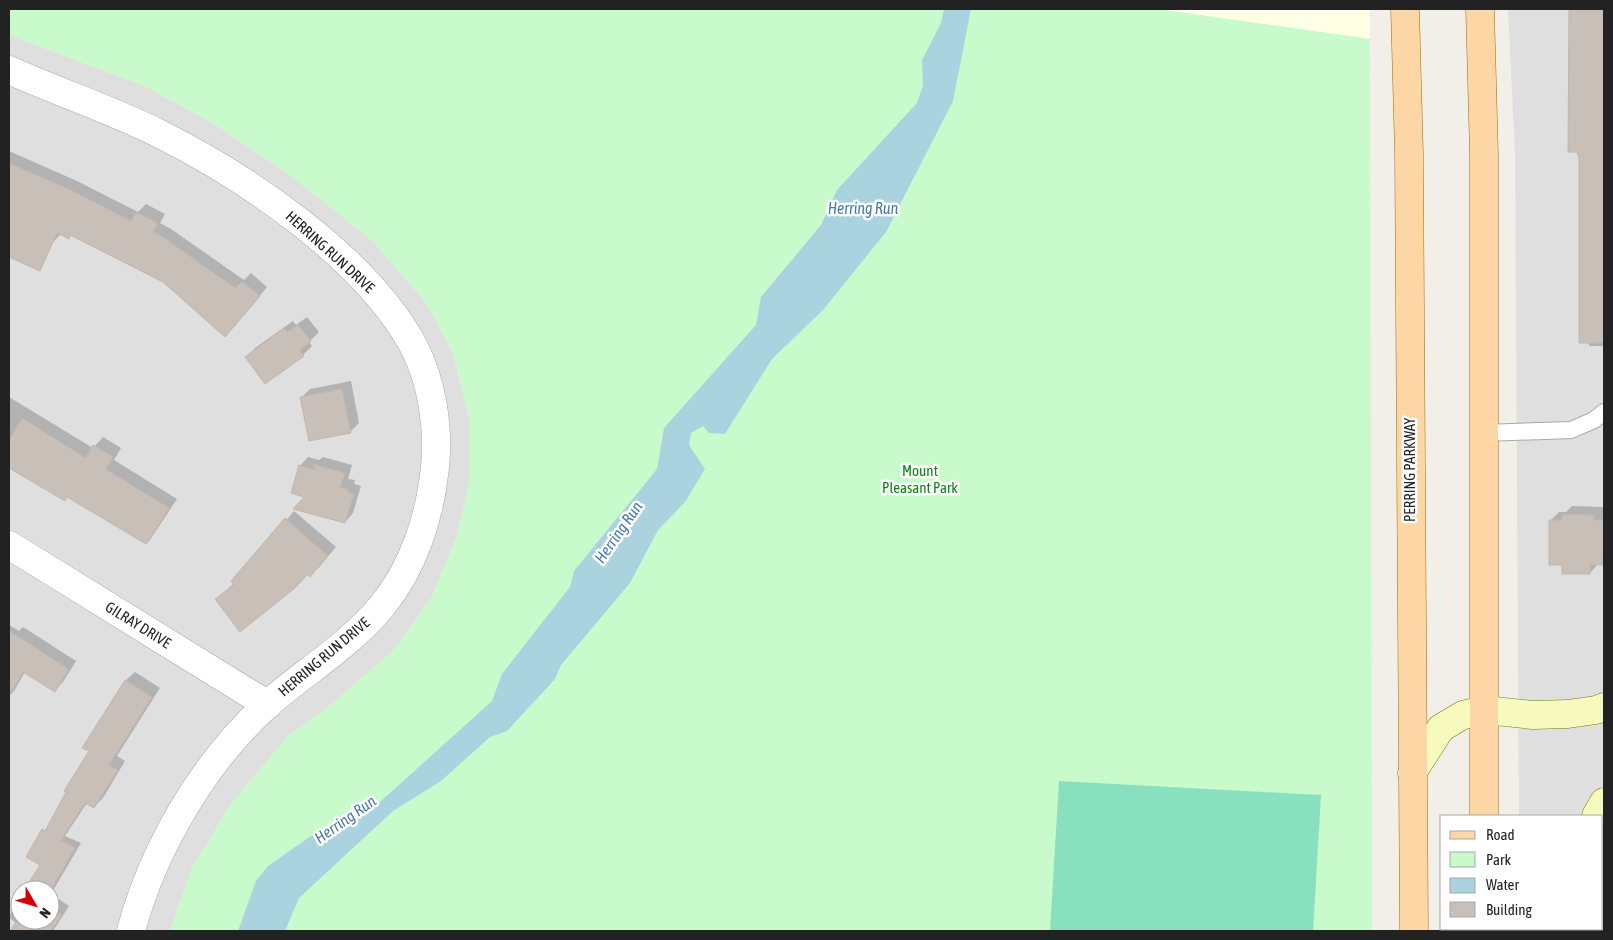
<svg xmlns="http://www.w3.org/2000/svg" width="1613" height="940" viewBox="0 0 1613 940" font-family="'Asap Condensed',sans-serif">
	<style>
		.residential { fill: #e0dfdf; fill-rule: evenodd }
		.education { fill: #ffffe5 }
		.park { fill: #c8facc }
		.pitch { fill: #88e0be }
		.water { fill: #aad3df }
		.shadow { fill: #0003 }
		.building { fill: #c7bfb8; stroke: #c4b6ab }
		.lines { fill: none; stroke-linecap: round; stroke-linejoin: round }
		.lane-casing { stroke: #a9a9a9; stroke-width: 18 }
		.street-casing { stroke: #a9a9a9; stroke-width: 29 }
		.secondary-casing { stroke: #707d05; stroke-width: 29 }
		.primary-casing { stroke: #a06b00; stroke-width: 29 }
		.lane { stroke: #fff; stroke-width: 16 }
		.street { stroke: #fff; stroke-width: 28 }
		.secondary { stroke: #f7fabf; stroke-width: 28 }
		.primary { stroke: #fcd6a4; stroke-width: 28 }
		.labels { text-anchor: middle; stroke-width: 5; stroke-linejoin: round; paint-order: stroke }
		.street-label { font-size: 15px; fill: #222; stroke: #fff }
		.park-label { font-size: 15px; fill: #0c8416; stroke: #fff }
		.water-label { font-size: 16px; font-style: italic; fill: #4a7aab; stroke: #fff }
	</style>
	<rect width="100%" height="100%" fill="#f2efe9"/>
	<!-- residential -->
	<path class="residential" d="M 1508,9 L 1604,9 L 1604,931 L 1519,931 L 1519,929 L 1602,929 L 1602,816 L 1519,816 L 1515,154 Z
		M 9,35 L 147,87 L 216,125 L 287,173 L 373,241 L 427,304 L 453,353 L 469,417 L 469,483 L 457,536 L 432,597 L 393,651 L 327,708 L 289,735 L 231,804 L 192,868 L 170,931 L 9,931 ZM 20,890 L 50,890 L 50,920 L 20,920 Z"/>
	<!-- education -->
	<path class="education" d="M 1158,9 L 1370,9 L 1370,39 Z"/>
	<!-- park -->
	<path class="park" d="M 9,9 L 1158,9 L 1370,39 L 1372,931 L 170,931 L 192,868 L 231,804 L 289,735 L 327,708 L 393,651 L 432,597 L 457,536 L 469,483 L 469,417 L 453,352 L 427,304 L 373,241 L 287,173 L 216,125 L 147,87 L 9,35 Z"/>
	<!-- pitch -->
	<path class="pitch" d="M 1059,781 L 1321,795 L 1313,931 L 1050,931 Z"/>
	<!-- water -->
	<path class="water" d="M 944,9 L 971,9 L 953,101 L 886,232 L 823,310 L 772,359 L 725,434 L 709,433 L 703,426 L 691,433 L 689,445 L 705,469 L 685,502 L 658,530 L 630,583 L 561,665 L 555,679 L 507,731 L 490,737 L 441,781 L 393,811 L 299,898 L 285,931 L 238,931 L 256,881 L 268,866 L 311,836 L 370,811 L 492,701 L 502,674 L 570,587 L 574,571 L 657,469 L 664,428 L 756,325 L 761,297 L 821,225 L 837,190 L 917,103 L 923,86 L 922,60 L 941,23 Z"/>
	<!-- shadow -->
	<path class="shadow" d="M 1569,9 L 1604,9 L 1604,346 L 1589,346 L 1580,155 L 1578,151 L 1569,151 Z
		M 9,151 L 77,181 L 138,212 L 146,204 L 165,214 L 160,223 L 171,229 L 244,280 L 251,273 L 267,287 L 234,327 L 164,281 L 71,235 L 68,237 L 61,234 L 52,243 L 9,225 Z
		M 307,317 L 319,332 L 309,342 L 312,346 L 303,355 L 266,382 L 247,357 L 255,348 L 293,321 L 296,325 Z
		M 351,381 L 359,423 L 350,432 L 302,397 L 310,389 Z
		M 9,397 L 93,448 L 103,437 L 121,448 L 114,460 L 177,499 L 154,534 L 146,543 L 9,459 Z
		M 308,457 L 319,460 L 323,457 L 352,465 L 348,479 L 355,480 L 354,484 L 361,486 L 353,513 L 345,522 L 306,496 L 300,466 Z
		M 1572,506 L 1604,507 L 1604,562 L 1598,564 L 1590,573 L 1563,563 L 1550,521 L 1559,512 L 1566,512 Z
		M 294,511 L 336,547 L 319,567 L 310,575 L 308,573 L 217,599 L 234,583 Z
		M 9,625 L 19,631 L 23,627 L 76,661 L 63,682 L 55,690 L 25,672 L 14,691 L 9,696 Z
		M 135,672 L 160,688 L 117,756 L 125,761 L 103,798 L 94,807 L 87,803 L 65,836 L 81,843 L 51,894 L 69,906 L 53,931 L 28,931 L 9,918 L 9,916 L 20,898 L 20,920 L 50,920 L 50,890 L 25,890 L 42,864 L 47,830 L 90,751 L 84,747 L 126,680 Z"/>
	<!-- building -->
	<path class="building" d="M 1569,9 L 1604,9 L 1604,343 L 1579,343 L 1579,156 L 1578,156 L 1577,152 L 1568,152 Z
		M 9,163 L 69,189 L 131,221 L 136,212 L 158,223 L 153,232 L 163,237 L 235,288 L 242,281 L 260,296 L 225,337 L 163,282 L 70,235 L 69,239 L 57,233 L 40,271 L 9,257 Z
		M 298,325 L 311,341 L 300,350 L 304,356 L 265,384 L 245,357 L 284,328 L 287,332 Z
		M 342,389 L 351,433 L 309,441 L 300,397 Z
		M 22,418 L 86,458 L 93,445 L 113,457 L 106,469 L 169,508 L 149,541 L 148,541 L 146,544 L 67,497 L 65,501 L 9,468 L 9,441 Z
		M 313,464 L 345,473 L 340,487 L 348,489 L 347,492 L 354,494 L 345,523 L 293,509 L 304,497 L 291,493 L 299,465 L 315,470 Z
		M 1562,514 L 1595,515 L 1594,520 L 1604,520 L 1603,565 L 1590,564 L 1590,574 L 1562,574 L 1562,565 L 1549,565 L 1549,520 L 1562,520 Z
		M 285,518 L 328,556 L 310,577 L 308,574 L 295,588 L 240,632 L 215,599 L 234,585 L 231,581 Z
		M 9,631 L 69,669 L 55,692 L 23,672 L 9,696 Z
		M 125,680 L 152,697 L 109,765 L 118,770 L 94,808 L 85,803 L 61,840 L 75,848 L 50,892 L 50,890 L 24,890 L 40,865 L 26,857 L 42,829 L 45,831 L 66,792 L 64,791 L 89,751 L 82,748 Z
		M 50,907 L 62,915 L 51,931 L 10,931 L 20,916 L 20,920 L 50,920 Z"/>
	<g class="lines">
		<!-- lane casing -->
		<g class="lane-casing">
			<path id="lane" d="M 1484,433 L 1571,430 L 1594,420 L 1604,412
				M 1572,929 L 1577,931"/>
		</g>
		<!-- street casing -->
		<g class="street-casing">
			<path id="street" d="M 9,70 C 58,92 109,109 158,133 C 246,177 365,257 413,345 C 432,381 439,427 435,467 C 430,516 414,567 382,606 C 351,644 306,671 269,703 C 205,760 153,848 131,931
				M 9,545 L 268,705"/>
		</g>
		<!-- secondary casing -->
		<g class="secondary-casing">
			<path id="secondary" d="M 1412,773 L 1441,728 L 1463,715 L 1485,710 L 1533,715 L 1568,714 L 1596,710 L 1604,707
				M 1596,816 L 1604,802
				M 1533,931 L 1534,929"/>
		</g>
		<!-- primary casing -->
		<g class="primary-casing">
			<path id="primary" d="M 1405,9 L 1409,154 L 1414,931
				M 1480,9 L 1484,155 L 1484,816
				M 1483,931 L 1483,929"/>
		</g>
		<!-- lane -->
		<use href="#lane" class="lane"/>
		<!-- street -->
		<use href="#street" class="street"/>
		<!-- secondary -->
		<use href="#secondary" class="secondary"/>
		<!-- primary -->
		<use href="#primary" class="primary"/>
	</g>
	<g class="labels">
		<!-- street labels -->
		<g class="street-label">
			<text transform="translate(330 252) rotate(42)" y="5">HERRING RUN DRIVE</text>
			<text transform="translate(1410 470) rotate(-90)" y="5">PERRING PARKWAY</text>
			<text transform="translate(138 625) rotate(32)" y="5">GILRAY DRIVE</text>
			<text transform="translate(324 657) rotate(-40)" y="5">HERRING RUN DRIVE</text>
		</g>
		<!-- park labels -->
		<g class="park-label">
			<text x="920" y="476">Mount<tspan x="920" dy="17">Pleasant Park</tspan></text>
		</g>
		<!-- water labels -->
		<g class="water-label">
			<text x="863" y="214">Herring Run</text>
			<text transform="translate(618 532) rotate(-55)" y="6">Herring Run</text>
			<text transform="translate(345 819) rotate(-35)" y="6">Herring Run</text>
		</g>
	</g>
	<!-- border -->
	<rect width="1613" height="940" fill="none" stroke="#222222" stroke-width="20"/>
	<!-- legend -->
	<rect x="1440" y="815" width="162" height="115" fill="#ffffff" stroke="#a7a7a7"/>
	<rect x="1450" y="831" width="25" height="8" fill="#fcd6a4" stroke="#a7a7a7"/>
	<text x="1486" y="840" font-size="15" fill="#222222">Road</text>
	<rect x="1450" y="852" width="25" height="15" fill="#c8facc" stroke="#a7a7a7"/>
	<text x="1486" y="865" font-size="15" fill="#222222">Park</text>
	<rect x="1450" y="878" width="25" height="15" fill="#aad3df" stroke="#a7a7a7"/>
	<text x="1486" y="890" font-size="15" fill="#222222">Water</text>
	<rect x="1450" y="902" width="25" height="15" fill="#c7bfb8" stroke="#a7a7a7"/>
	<text x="1486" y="915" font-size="15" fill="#222222">Building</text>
	<!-- north arrow -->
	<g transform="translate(35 905) rotate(128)"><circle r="24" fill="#ffffff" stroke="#a7a7a7"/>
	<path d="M0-4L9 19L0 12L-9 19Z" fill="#d40000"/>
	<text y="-8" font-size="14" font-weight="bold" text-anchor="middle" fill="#222222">N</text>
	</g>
</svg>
